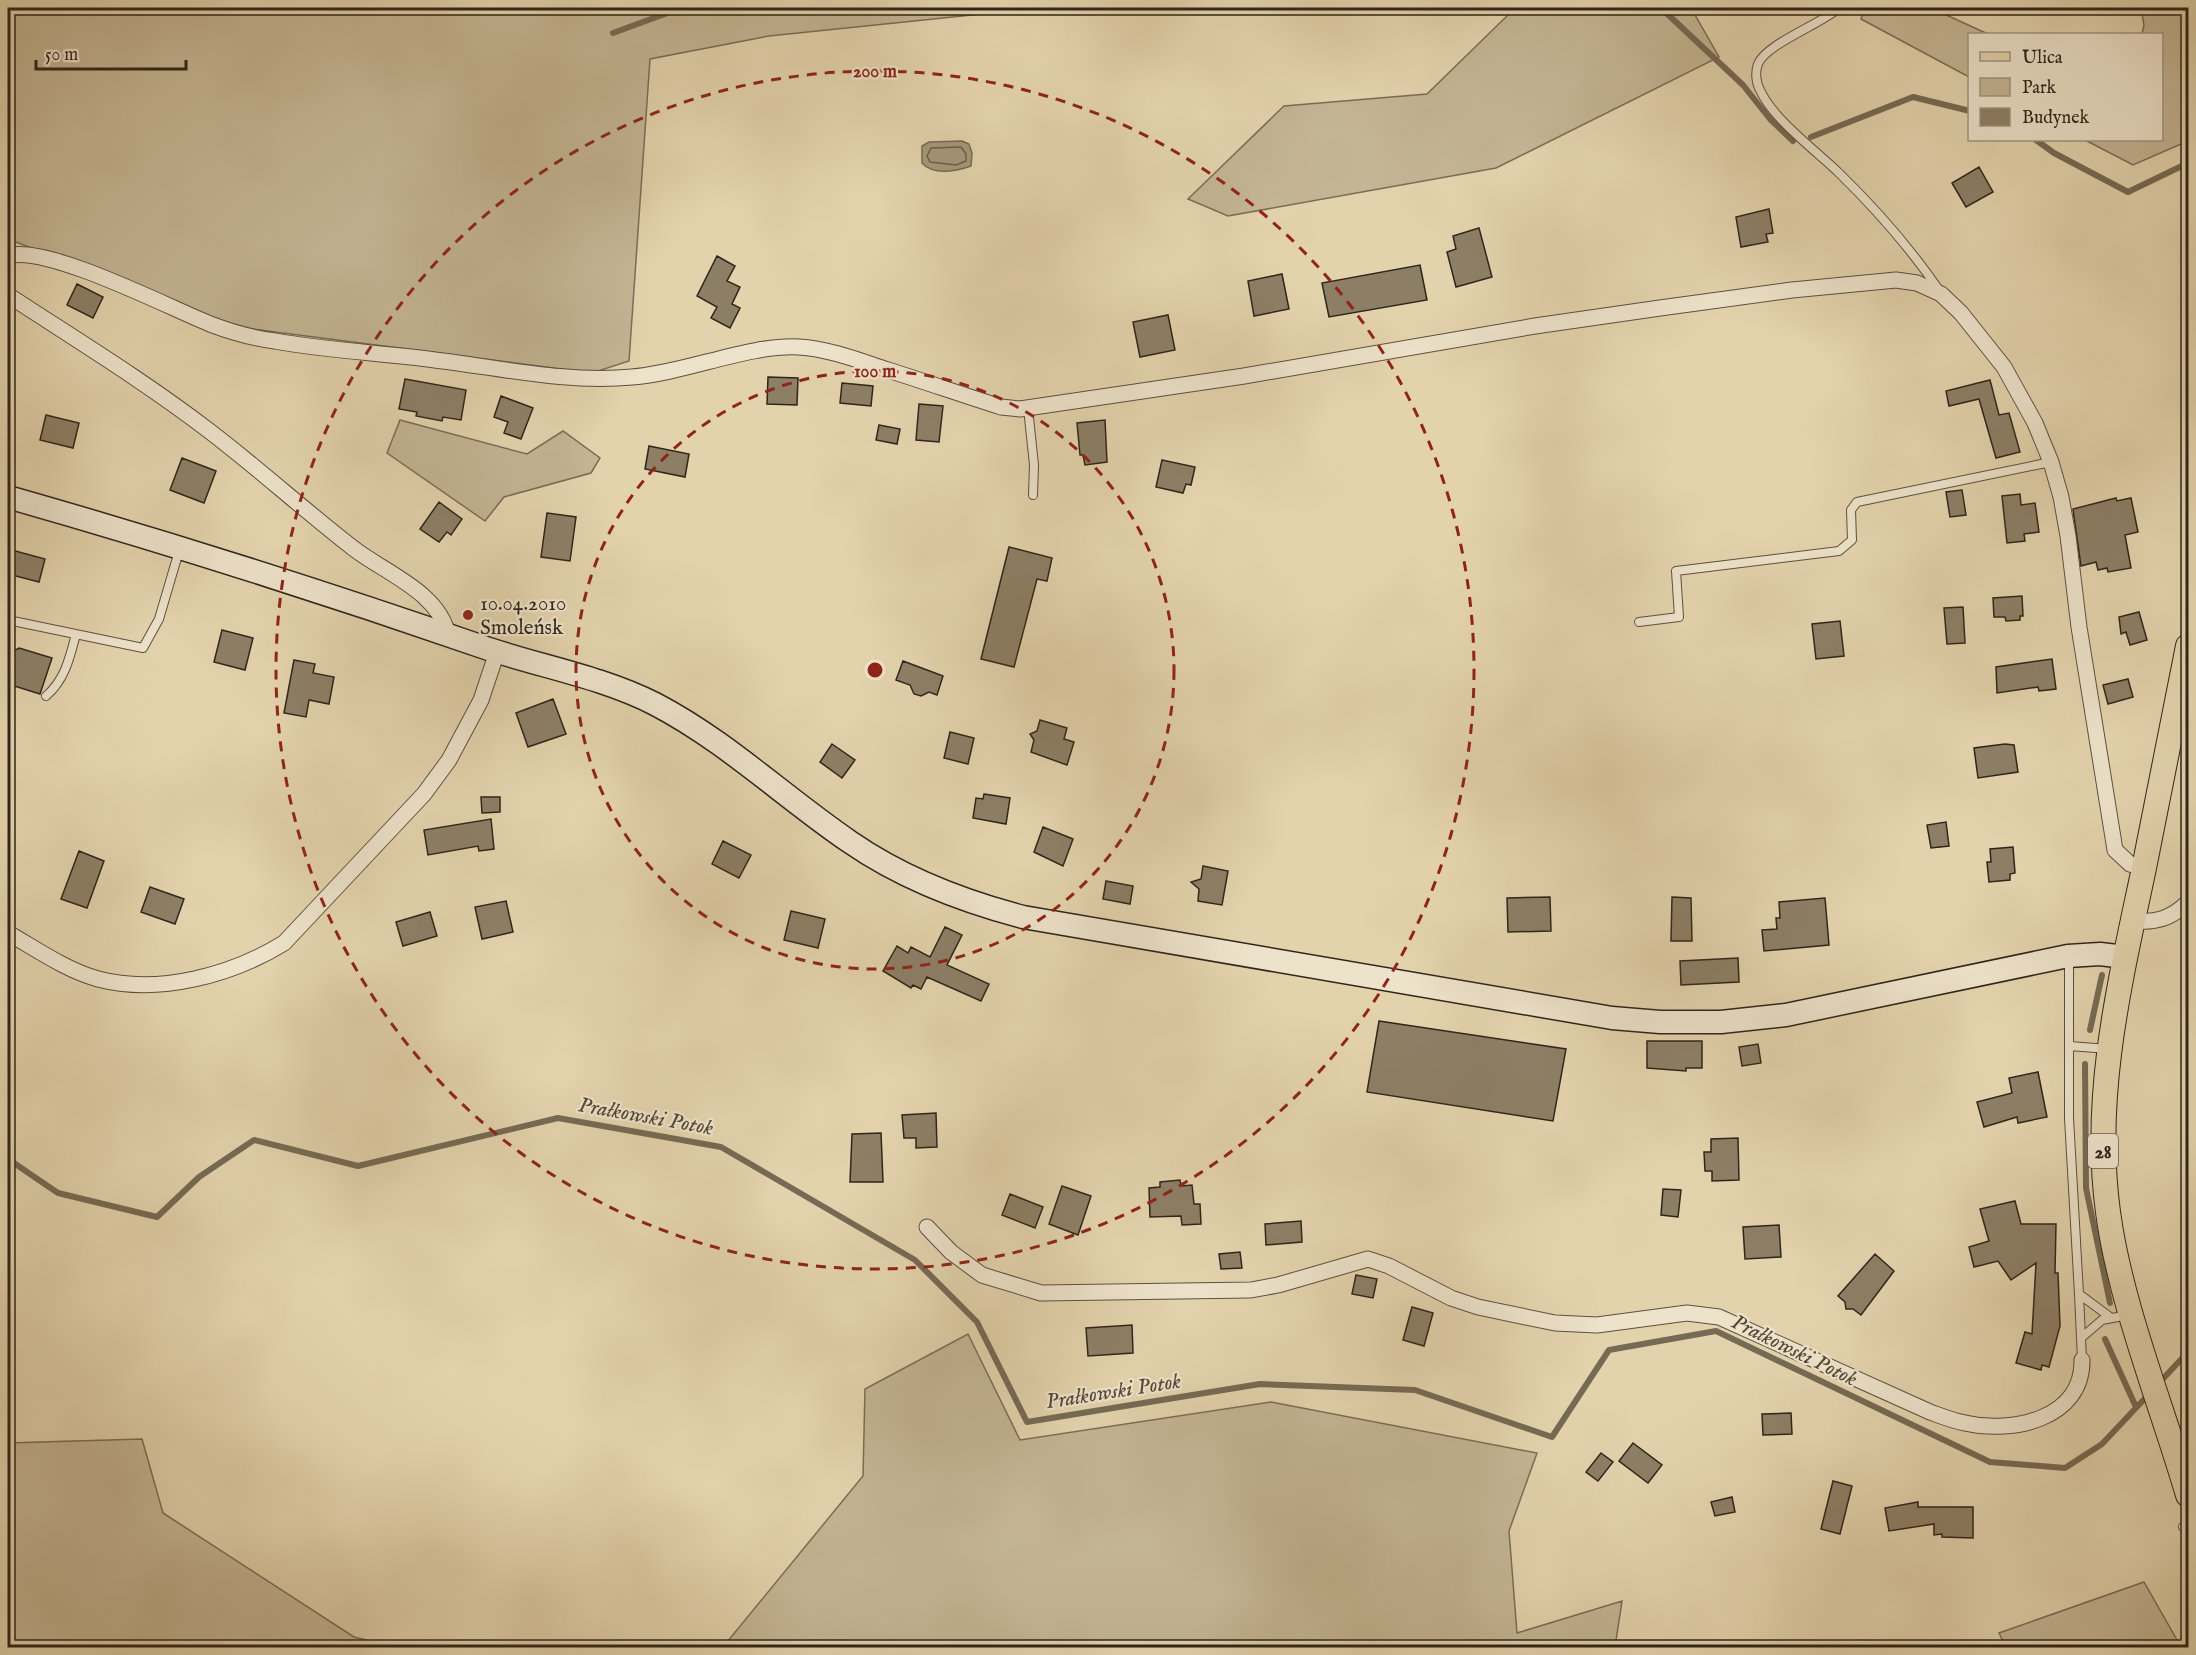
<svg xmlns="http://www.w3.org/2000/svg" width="2196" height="1655" viewBox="0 0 2196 1655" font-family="'IM FELL English',serif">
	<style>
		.green { fill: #c4b594; stroke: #7a6d57; stroke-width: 1.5 }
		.water { fill: #a6987b; stroke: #766a54; stroke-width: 1.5 }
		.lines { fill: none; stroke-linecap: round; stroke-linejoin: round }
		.shore { stroke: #6a5e4a; stroke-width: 1.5 }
		.stream { stroke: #766a54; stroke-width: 6 }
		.building { fill: #8d7f66; stroke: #2f251a; stroke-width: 1.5 }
		.lane-casing { stroke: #5c503f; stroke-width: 10 }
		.street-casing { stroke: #5c503f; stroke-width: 17 }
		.secondary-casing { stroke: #2f251a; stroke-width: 25 }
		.primary-casing { stroke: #2f251a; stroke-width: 26 }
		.lane { stroke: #ede2ca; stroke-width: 8 }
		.street { stroke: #ede2ca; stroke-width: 15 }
		.secondary { stroke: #ede2ca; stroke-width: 22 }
		.primary { stroke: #e3d3ad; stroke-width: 24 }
		.ring { fill: none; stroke: #8f2418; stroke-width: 3; stroke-dasharray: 10 8 }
		.poi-dot { fill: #8f2418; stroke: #ede2ca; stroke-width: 2 }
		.labels { text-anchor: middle; stroke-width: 4.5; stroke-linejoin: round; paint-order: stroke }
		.shield { fill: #ede2ca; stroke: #685e4f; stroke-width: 1.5 }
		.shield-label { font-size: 20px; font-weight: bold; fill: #2f251a }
		.poi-label { font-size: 21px; fill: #2f251a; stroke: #ede2ca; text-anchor: start }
		.water-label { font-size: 22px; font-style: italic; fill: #534837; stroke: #ede2ca }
		.centre { fill: #8f2418; stroke: #ede2ca; stroke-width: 3 }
		.ring-label { font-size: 18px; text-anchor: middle; font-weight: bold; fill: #8f2418; stroke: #ede2ca; stroke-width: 4.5; stroke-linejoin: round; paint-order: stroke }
	</style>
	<rect width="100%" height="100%" fill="#e3d3ad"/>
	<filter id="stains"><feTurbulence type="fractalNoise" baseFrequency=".00333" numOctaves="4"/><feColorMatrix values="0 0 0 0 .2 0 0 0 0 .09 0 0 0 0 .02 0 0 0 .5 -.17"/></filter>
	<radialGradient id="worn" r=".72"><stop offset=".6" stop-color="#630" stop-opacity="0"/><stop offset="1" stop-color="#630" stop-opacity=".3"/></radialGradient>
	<!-- green -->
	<path class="green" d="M 8,8 L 1040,8 L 769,36 L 650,59 L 629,361 L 592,373 L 237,327 L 8,239 Z
		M 1487,8 L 1691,8 L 1719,57 L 1496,168 L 1228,216 L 1188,199 L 1284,106 L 1427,94 L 1509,14 Z
		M 1864,8 L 1931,8 L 1988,34 L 1970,34 L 1969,77 L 1861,19 Z
		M 2141,8 L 2188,8 L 2188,141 L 2133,165 L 2085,140 L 2162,140 L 2162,34 L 2142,34 L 2144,25 Z
		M 400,420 L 527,454 L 563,431 L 600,458 L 591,473 L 504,497 L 485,521 L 387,453 Z
		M 968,1334 L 1020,1440 L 1271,1402 L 1537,1453 L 1509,1531 L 1517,1633 L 1622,1601 L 1615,1647 L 723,1647 L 863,1476 L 865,1389 Z
		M 142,1439 L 163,1513 L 354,1637 L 395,1647 L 8,1647 L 8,1443 Z
		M 2144,1582 L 2181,1647 L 2006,1647 L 1999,1633 Z"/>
	<!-- water -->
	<path class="water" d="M 962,141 L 969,144 L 972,153 L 971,166 C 957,171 934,176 922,163 L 922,146 L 929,142 Z"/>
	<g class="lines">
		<!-- shore -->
		<path class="shore" d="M 931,148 L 961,147 L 966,154 L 966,161 L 956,165 L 930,162 L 927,156 Z"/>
		<!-- stream -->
		<path class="stream" d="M 1661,8 L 1743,85 L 1770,119 L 1793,141
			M 613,33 L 681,8
			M 1811,137 L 1913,97 L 1970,111
			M 2036,140 L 2054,153 L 2128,192 L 2188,163
			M 2090,1030 L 2102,975
			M 2085,1064 L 2086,1188 L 2110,1303
			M 8,1159 L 58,1193 L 157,1217 L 199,1177 L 254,1140 L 358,1166 L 558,1118 L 721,1147 L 915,1260 L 977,1322 L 1027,1422 L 1260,1384 L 1415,1390 L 1552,1437 L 1609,1350 L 1716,1331 L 1990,1462 L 2065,1468 L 2102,1444 L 2150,1393
			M 2105,1339 L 2136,1407
			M 2159,1383 L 2188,1352"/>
	</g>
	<!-- building -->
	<path class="building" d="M 1979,167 L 1993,192 L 1966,207 L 1952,183 Z
		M 1769,209 L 1773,233 L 1766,234 L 1768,242 L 1741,247 L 1736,217 Z
		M 1479,228 L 1492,277 L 1456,287 L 1447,252 L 1456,249 L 1453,236 Z
		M 717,256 L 735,266 L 727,281 L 740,287 L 732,304 L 740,308 L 730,328 L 711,318 L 717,307 L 697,296 Z
		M 1420,265 L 1427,300 L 1329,317 L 1322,283 Z
		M 1282,274 L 1289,309 L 1254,316 L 1248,281 Z
		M 77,284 L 103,297 L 93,318 L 67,305 Z
		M 1168,315 L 1175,350 L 1140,357 L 1133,322 Z
		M 768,377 L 798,378 L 797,405 L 767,404 Z
		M 405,379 L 466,390 L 461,420 L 443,417 L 442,421 L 416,416 L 417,412 L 399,409 Z
		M 1990,380 L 1999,415 L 2009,413 L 2020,452 L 1996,458 L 1979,399 L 1949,406 L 1946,391 Z
		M 842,383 L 873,386 L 871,406 L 840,403 Z
		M 501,396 L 533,408 L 521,439 L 504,433 L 508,422 L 494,417 Z
		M 919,404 L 943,406 L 939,442 L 916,440 Z
		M 46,415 L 79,423 L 73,448 L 40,440 Z
		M 1105,420 L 1107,462 L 1085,465 L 1083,455 L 1080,455 L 1077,423 Z
		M 879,425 L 900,429 L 897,444 L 876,440 Z
		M 649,446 L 689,454 L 685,477 L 645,469 Z
		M 182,458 L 216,471 L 204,503 L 170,490 Z
		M 1162,460 L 1195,467 L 1191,485 L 1186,484 L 1183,493 L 1156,487 Z
		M 1962,490 L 1966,515 L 1950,517 L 1946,492 Z
		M 2020,494 L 2021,505 L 2035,503 L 2039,532 L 2024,534 L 2025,541 L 2007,543 L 2002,496 Z
		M 2116,498 L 2117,501 L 2131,498 L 2138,532 L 2125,535 L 2131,568 L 2108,572 L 2107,568 L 2098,570 L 2096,562 L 2081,566 L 2073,509 Z
		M 439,502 L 462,519 L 451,535 L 447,532 L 439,542 L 420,529 Z
		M 547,513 L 576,517 L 570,561 L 541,557 Z
		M 1009,547 L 1052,558 L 1047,581 L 1037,579 L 1014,667 L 981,659 Z
		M 8,549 L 45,559 L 39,582 L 8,574 Z
		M 2022,596 L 2023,616 L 2020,616 L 2020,620 L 2006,621 L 2005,617 L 1994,617 L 1993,598 Z
		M 1963,607 L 1965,643 L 1947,644 L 1944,608 Z
		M 2139,612 L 2147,640 L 2130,645 L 2126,632 L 2121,634 L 2119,617 Z
		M 1840,621 L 1844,656 L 1816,659 L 1812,624 Z
		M 222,630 L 253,638 L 245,670 L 214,662 Z
		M 19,648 L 52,658 L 40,694 L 8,684 L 11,662 L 8,654 Z
		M 2052,659 L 2056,689 L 2039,691 L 2038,687 L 1997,693 L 1996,667 Z
		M 294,660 L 315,664 L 313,673 L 334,677 L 329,704 L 309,700 L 306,717 L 284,713 Z
		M 903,661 L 943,676 L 937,695 L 929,692 L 921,696 L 914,694 L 910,685 L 896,680 Z
		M 2128,679 L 2133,697 L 2108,704 L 2103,685 Z
		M 553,699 L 566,734 L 528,747 L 516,713 Z
		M 1040,720 L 1067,728 L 1064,739 L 1074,742 L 1067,765 L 1031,752 L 1034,740 L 1030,734 L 1037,731 Z
		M 950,732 L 974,738 L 968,764 L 944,758 Z
		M 832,744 L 855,760 L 842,778 L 820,762 Z
		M 2005,744 L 2014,745 L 2018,772 L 1978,778 L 1974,748 Z
		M 984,794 L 1010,798 L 1006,824 L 973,818 L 976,798 L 983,799 Z
		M 481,797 L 500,797 L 500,812 L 482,813 Z
		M 491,819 L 494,849 L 479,851 L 478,846 L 428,855 L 424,830 Z
		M 1946,822 L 1949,846 L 1931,848 L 1927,825 Z
		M 1043,827 L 1073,839 L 1063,866 L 1034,852 Z
		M 723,841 L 751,855 L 739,878 L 712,864 Z
		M 2013,847 L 2015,873 L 2010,874 L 2010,880 L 1989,882 L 1987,862 L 1991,862 L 1990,849 Z
		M 79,851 L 104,861 L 87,908 L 61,899 Z
		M 1203,866 L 1228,871 L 1222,905 L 1198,901 L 1199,889 L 1191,882 L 1201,879 Z
		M 1106,881 L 1133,886 L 1130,904 L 1103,899 Z
		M 150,887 L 184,899 L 175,924 L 141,912 Z
		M 1550,897 L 1551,931 L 1508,932 L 1507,898 Z
		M 1672,897 L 1691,898 L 1692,941 L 1671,941 Z
		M 1825,898 L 1829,945 L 1764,951 L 1762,930 L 1777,929 L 1776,918 L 1780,918 L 1779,902 Z
		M 506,901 L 513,932 L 482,939 L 475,907 Z
		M 791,911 L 825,919 L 818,948 L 784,940 Z
		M 430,912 L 437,936 L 403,946 L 396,922 Z
		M 945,927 L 962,935 L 947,965 L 989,984 L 981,1001 L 927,977 L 921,989 L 913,985 L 911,988 L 883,971 L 897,946 L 908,953 L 911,947 L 930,957 Z
		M 1738,958 L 1739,982 L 1681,985 L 1680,961 Z
		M 1379,1021 L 1566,1049 L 1553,1121 L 1367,1092 Z
		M 1647,1041 L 1702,1041 L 1702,1068 L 1686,1068 L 1686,1071 L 1647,1068 Z
		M 1758,1044 L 1761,1063 L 1742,1066 L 1739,1047 Z
		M 2038,1072 L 2047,1117 L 2018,1123 L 2017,1117 L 1984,1127 L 1977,1102 L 2012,1093 L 2009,1078 Z
		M 936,1113 L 937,1147 L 916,1148 L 916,1138 L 904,1138 L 902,1115 Z
		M 881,1133 L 883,1182 L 850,1182 L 852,1134 Z
		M 1738,1138 L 1739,1180 L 1712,1181 L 1712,1171 L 1705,1171 L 1704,1152 L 1711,1152 L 1711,1139 Z
		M 1180,1180 L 1181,1186 L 1192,1185 L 1194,1204 L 1200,1204 L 1201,1224 L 1182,1225 L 1181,1216 L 1150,1217 L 1149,1188 L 1160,1187 L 1160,1182 Z
		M 1062,1186 L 1091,1196 L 1078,1235 L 1049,1224 Z
		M 1663,1189 L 1681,1190 L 1678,1217 L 1661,1215 Z
		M 1010,1194 L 1043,1207 L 1035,1228 L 1002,1215 Z
		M 2015,1201 L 2021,1224 L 2056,1224 L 2055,1273 L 2058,1273 L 2060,1326 L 2049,1367 L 2042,1365 L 2041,1370 L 2016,1363 L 2025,1332 L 2032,1334 L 2036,1263 L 2011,1280 L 1998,1261 L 1974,1267 L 1969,1247 L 1989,1241 L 1980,1209 Z
		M 1301,1221 L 1302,1242 L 1266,1245 L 1265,1224 Z
		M 1779,1225 L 1781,1257 L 1745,1259 L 1743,1227 Z
		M 1240,1252 L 1242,1268 L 1221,1269 L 1219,1254 Z
		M 1875,1254 L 1894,1271 L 1861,1315 L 1853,1309 L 1846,1309 L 1845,1302 L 1838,1296 Z
		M 1356,1275 L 1377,1279 L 1373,1298 L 1352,1294 Z
		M 1412,1307 L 1433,1313 L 1424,1346 L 1403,1340 Z
		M 1132,1325 L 1133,1353 L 1088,1356 L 1086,1328 Z
		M 1791,1413 L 1792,1434 L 1763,1435 L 1762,1414 Z
		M 1633,1443 L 1662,1465 L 1648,1483 L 1619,1461 Z
		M 1601,1453 L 1613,1462 L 1598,1481 L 1586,1472 Z
		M 1833,1481 L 1852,1486 L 1840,1534 L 1821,1529 Z
		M 1732,1497 L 1735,1512 L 1715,1516 L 1711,1502 Z
		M 1918,1502 L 1918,1507 L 1973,1507 L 1973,1538 L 1942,1537 L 1942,1534 L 1934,1535 L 1934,1524 L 1889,1531 L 1885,1508 Z"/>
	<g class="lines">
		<!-- lane casing -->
		<g class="lane-casing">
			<path id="lane" d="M 1839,8 C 1821,24 1766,44 1758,64 C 1755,72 1756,83 1760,90 C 1773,119 1815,150 1838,172 C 1875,208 1910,248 1939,290
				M 1028,408 L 1034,465 L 1033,495
				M 8,620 L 143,648 L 159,619 L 179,551
				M 1639,622 L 1679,617 L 1676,571 L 1839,551 L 1852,540 L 1851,510 L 1857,502 L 2051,462
				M 46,696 C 65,680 70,657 76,634
				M 2069,958 L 2069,1118 L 2079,1294 L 2110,1317
				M 2070,1046 L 2108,1049
				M 2079,1294 L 2082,1360
				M 2081,1338 L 2102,1320 L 2128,1315
				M 2183,1527 L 2188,1525"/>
		</g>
		<!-- street casing -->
		<g class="street-casing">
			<path id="street" d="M 8,256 C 46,244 170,308 210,324 C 231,332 252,338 275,341 C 330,351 387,353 443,361 C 506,369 569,383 632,377 C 685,373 750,344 799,347 C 830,349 860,361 888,370 C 926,382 963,395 1001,407 L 1020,409 L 1244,376 L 1535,326 L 1660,308 L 1792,290 L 1896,280 L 1917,283 L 1941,294 L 1961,313 L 2004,367 L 2035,423 L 2051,462 L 2061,497 L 2068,536 L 2079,627 L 2115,850 L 2130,864 L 2144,868
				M 8,295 C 75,339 144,381 208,430 C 258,468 304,510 353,548 C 385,573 439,592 448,635
				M 2132,920 C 2155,924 2172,918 2188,902
				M 8,933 C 36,949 66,970 98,979 C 159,995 232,975 284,943 L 424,794 L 449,760 L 481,700 L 497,652
				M 927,1227 L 951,1252 L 982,1275 L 1041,1293 L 1251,1290 L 1278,1285 L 1368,1259 L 1389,1266 L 1451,1298 L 1478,1307 L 1555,1323 L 1597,1325 L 1687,1313 L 1719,1317 L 1930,1412 C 1941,1416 1953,1421 1965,1423 C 2012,1434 2083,1419 2082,1360"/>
		</g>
		<!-- secondary casing -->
		<g class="secondary-casing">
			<path id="secondary" d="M 8,497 C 166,542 324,592 480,646 C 537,666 600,676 655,704 C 726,741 784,797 850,842 C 902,878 962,901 1023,917 L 1612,1018 L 1660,1022 L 1721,1022 L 1786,1015 L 2068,956 L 2100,954 L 2125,957"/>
		</g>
		<!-- primary casing -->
		<g class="primary-casing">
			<path id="primary" d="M 2188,646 C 2174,720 2159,794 2144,868 C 2120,982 2092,1095 2108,1212 C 2120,1303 2162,1406 2188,1495"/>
		</g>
		<!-- lane -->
		<use href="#lane" class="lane"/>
		<!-- street -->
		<use href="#street" class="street"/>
		<!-- secondary -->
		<use href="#secondary" class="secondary"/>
		<!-- primary -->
		<use href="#primary" class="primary"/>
	</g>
	<!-- distance rings -->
	<g class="ring">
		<circle cx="875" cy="670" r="299"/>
		<circle cx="875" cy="670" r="599"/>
	</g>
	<!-- markers -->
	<circle class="poi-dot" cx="468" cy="615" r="6"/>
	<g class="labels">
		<!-- shield labels -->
		<rect class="shield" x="2088" y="1134" width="30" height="34" rx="4.5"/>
		<g class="shield-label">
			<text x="2103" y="1158">28</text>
		</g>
		<!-- poi labels -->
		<g class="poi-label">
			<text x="480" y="610">10.04.2010<tspan x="480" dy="24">Smoleńsk</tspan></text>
		</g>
		<!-- water labels -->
		<g class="water-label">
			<text transform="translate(646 1115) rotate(10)" y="8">Prałkowski Potok</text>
			<text transform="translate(1795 1349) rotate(26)" y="8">Prałkowski Potok</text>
			<text transform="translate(1113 1390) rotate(-9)" y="8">Prałkowski Potok</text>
		</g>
	</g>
	<circle cx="875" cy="670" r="9" class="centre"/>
	<g class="ring-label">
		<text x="875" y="77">200 m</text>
		<text x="875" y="377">100 m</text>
	</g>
	<!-- margin -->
	<rect width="2196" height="1655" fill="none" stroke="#e3d3ad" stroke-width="30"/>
	<rect x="9" y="9" width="2178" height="1637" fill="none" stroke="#2f251a" stroke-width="3"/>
	<rect x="15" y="15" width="2166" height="1625" fill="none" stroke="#2f251a" stroke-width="1.5"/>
	<!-- legend -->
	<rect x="1968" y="33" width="195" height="108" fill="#ede2ca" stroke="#a19684" stroke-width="1.5"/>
	<rect x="1980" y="52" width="30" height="9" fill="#e3d3ad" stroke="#a19684" stroke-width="1.5"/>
	<text x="2022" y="63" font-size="18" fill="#2f251a">Ulica</text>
	<rect x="1980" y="78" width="30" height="18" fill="#c4b594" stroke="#a19684" stroke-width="1.5"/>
	<text x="2022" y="93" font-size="18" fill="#2f251a">Park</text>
	<rect x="1980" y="108" width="30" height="18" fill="#8d7f66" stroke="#a19684" stroke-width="1.5"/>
	<text x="2022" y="123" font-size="18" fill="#2f251a">Budynek</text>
	<!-- scale -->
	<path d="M36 60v9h150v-9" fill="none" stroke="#2f251a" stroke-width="3"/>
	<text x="45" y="60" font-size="18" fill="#2f251a" stroke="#ede2ca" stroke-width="4.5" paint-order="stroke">50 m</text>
	<rect width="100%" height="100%" filter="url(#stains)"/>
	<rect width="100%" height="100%" fill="url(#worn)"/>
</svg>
